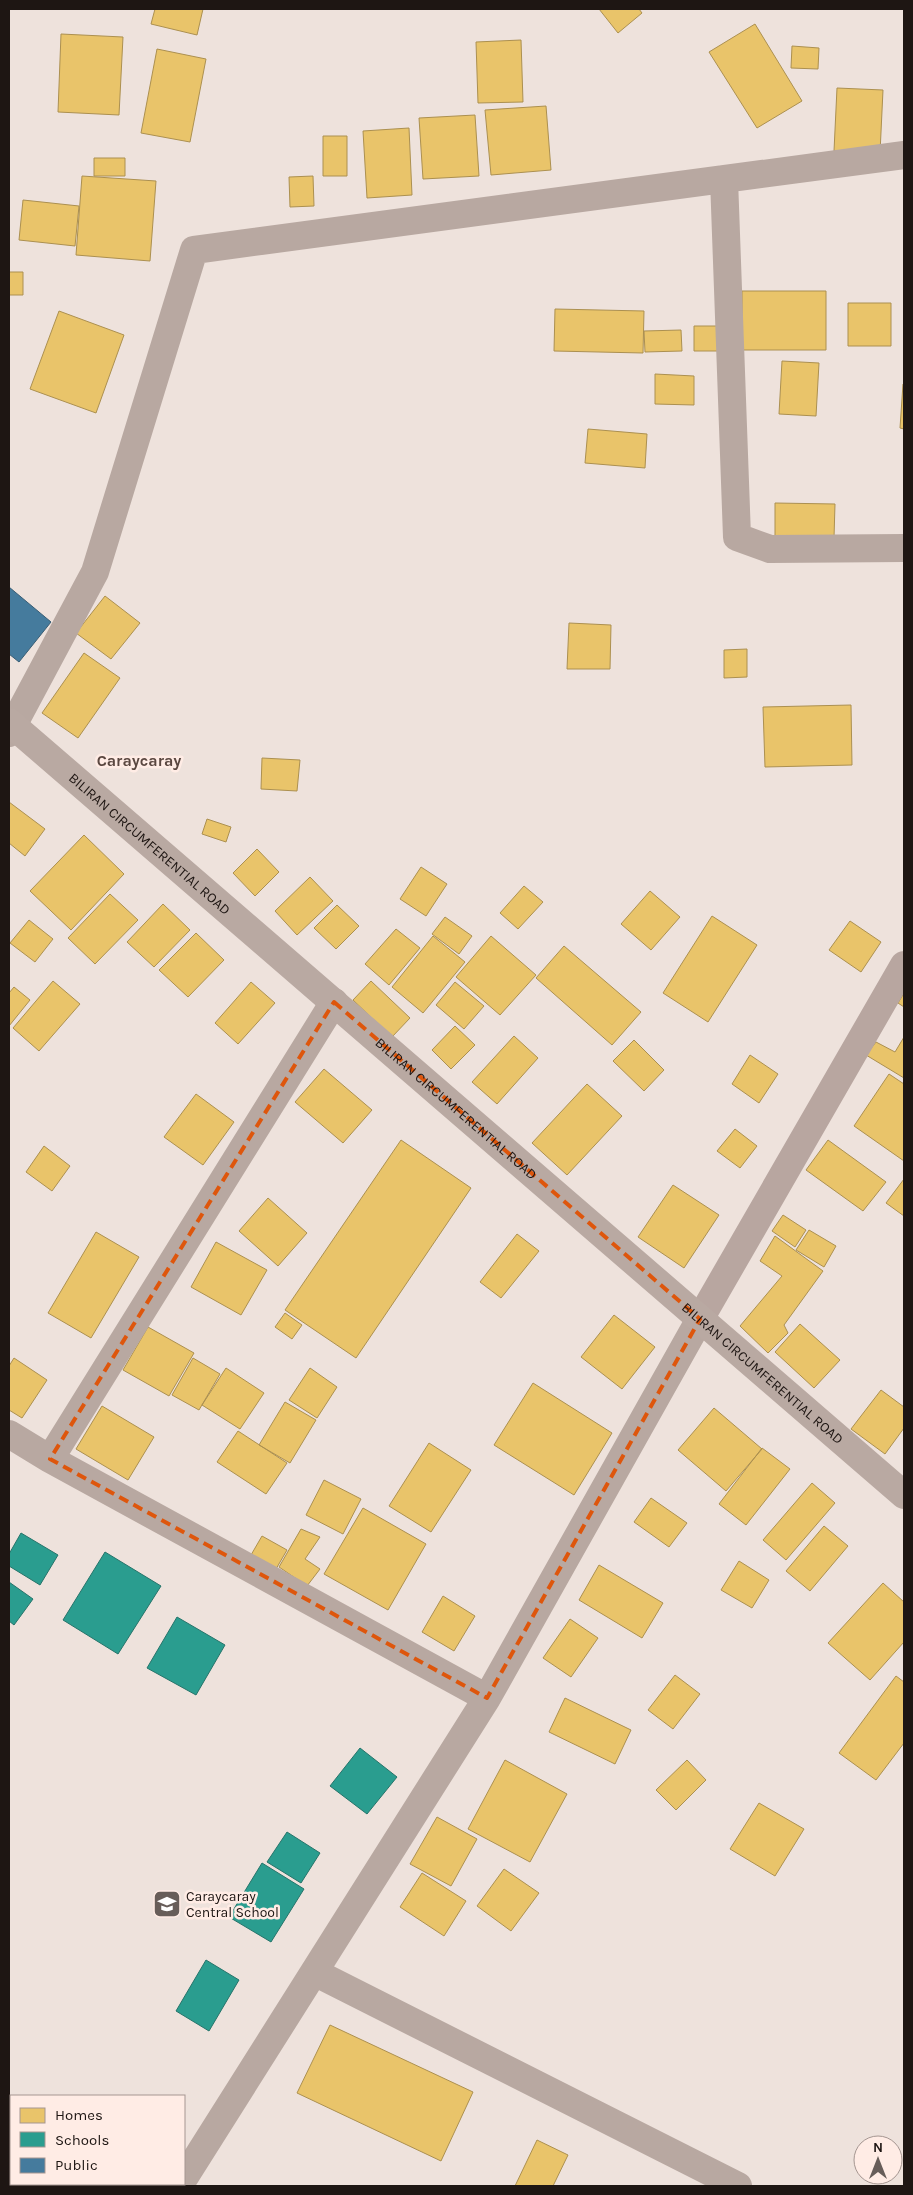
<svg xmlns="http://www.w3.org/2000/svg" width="913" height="2195" viewBox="0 0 913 2195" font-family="Karla,sans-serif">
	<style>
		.homes { fill: #e9c46a; stroke: #ac9050 }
		.schools { fill: #2a9d8f; stroke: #26746a }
		.public { fill: #457b9d; stroke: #395d74 }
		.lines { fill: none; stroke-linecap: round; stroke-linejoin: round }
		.street { stroke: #b8a8a1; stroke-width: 28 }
		.secondary { stroke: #b8a6a0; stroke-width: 28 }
		.primary { stroke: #b9a9a2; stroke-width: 28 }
		.marked { fill: none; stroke: #de560c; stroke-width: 4; stroke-dasharray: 10 6; stroke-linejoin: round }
		.labels { text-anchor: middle; stroke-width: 5; stroke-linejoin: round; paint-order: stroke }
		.street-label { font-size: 14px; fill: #1e1613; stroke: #ffece5 }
		.poi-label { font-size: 14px; fill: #1e1613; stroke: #ffece5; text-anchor: start }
		.quarter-label { font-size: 16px; font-weight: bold; fill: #5a4740; stroke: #ffece5 }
	</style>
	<rect width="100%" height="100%" fill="#eee2dc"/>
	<!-- homes -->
	<path class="homes" d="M 155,9 L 203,9 L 197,35 L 151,24 Z
		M 599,9 L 639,9 L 642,13 L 618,33 Z
		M 755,24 L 802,101 L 757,128 L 709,52 Z
		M 61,34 L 123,37 L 119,115 L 58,112 Z
		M 521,40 L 523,102 L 478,103 L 476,42 Z
		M 792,46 L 819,48 L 818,69 L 791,68 Z
		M 157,49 L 206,59 L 190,142 L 141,133 Z
		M 837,88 L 883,90 L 880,153 L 834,151 Z
		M 546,106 L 551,170 L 491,175 L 485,110 Z
		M 475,115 L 479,176 L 423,179 L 419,118 Z
		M 409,128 L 412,195 L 367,198 L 363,131 Z
		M 323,136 L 347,136 L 347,176 L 323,176 Z
		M 94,158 L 125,158 L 125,176 L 94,176 Z
		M 82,176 L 156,181 L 150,261 L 76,255 Z
		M 313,176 L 314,206 L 290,207 L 289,177 Z
		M 23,200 L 79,206 L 75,246 L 19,240 Z
		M 9,272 L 23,272 L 23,295 L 9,295 Z
		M 742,291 L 826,291 L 826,350 L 742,350 Z
		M 848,303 L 891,303 L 891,346 L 848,346 Z
		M 555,309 L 644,311 L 643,353 L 554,351 Z
		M 59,311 L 124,335 L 96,413 L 30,389 Z
		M 694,326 L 719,326 L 719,351 L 694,351 Z
		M 681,330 L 682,351 L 645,352 L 644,331 Z
		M 782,361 L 819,363 L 816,416 L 779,414 Z
		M 655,374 L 694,376 L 694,405 L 655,404 Z
		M 903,384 L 904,384 L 904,429 L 900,428 Z
		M 588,429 L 647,434 L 645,468 L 585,463 Z
		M 775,503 L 835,504 L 834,538 L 775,537 Z
		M 105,596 L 140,623 L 111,659 L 76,633 Z
		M 569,623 L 611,625 L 610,669 L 567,669 Z
		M 747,649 L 747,677 L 724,678 L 724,650 Z
		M 84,653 L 120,678 L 78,738 L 42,713 Z
		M 851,705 L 852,765 L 765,767 L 763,707 Z
		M 262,758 L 300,760 L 297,791 L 261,789 Z
		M 9,802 L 45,829 L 25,856 L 9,843 Z
		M 207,819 L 231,827 L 226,842 L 202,834 Z
		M 84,835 L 124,874 L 71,930 L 30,891 Z
		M 257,849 L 279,872 L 255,896 L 233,873 Z
		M 421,867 L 447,884 L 426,916 L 400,899 Z
		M 310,877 L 333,901 L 297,935 L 275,911 Z
		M 524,886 L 543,902 L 518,929 L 500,913 Z
		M 650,891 L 680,917 L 651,950 L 621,924 Z
		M 110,894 L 138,920 L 95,964 L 68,938 Z
		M 163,904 L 190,930 L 154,967 L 127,942 Z
		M 337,905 L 359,926 L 336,949 L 314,928 Z
		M 712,916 L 757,945 L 708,1022 L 663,993 Z
		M 445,917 L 472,936 L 459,954 L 432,934 Z
		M 29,920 L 53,939 L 35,962 L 10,943 Z
		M 850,921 L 881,942 L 861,972 L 829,950 Z
		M 396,929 L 420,948 L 389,985 L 365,964 Z
		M 196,933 L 224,960 L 188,997 L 159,970 Z
		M 433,936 L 465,962 L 423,1013 L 392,987 Z
		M 491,936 L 536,975 L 500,1015 L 456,977 Z
		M 564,946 L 641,1012 L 612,1045 L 536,978 Z
		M 53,981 L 80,1004 L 39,1051 L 13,1028 Z
		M 371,981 L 410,1018 L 392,1037 L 353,1000 Z
		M 251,982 L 275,1003 L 238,1044 L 215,1023 Z
		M 455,982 L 484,1006 L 464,1029 L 436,1005 Z
		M 14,987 L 30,1000 L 9,1026 L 9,993 Z
		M 904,993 L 904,1007 L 898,1003 Z
		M 455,1026 L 475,1045 L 451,1069 L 432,1050 Z
		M 514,1036 L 538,1058 L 497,1104 L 472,1082 Z
		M 904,1037 L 904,1078 L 866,1055 L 876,1042 L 895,1052 Z
		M 634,1040 L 664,1070 L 644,1091 L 613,1061 Z
		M 750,1055 L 778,1074 L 759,1103 L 732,1084 Z
		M 324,1069 L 372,1110 L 343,1143 L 295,1102 Z
		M 889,1074 L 904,1084 L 904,1161 L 854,1126 Z
		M 587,1084 L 622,1116 L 567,1175 L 532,1143 Z
		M 196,1094 L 234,1122 L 203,1165 L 164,1137 Z
		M 735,1129 L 757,1146 L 740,1168 L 717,1151 Z
		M 401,1140 L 471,1188 L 356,1358 L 285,1310 Z
		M 828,1140 L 886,1182 L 863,1211 L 806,1170 Z
		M 44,1146 L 70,1166 L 52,1191 L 26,1172 Z
		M 904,1179 L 904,1216 L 886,1203 Z
		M 673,1185 L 719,1215 L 684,1268 L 638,1237 Z
		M 268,1198 L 307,1233 L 278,1266 L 239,1231 Z
		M 783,1215 L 806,1230 L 795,1247 L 772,1231 Z
		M 809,1230 L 836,1246 L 824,1267 L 796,1250 Z
		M 96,1232 L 139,1257 L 91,1338 L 48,1313 Z
		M 517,1234 L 539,1251 L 501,1298 L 480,1282 Z
		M 775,1236 L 823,1271 L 784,1325 L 788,1333 L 768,1353 L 740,1326 L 782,1276 L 760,1261 Z
		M 216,1242 L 267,1270 L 241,1315 L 191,1287 Z
		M 285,1313 L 302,1325 L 292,1339 L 275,1327 Z
		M 614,1315 L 655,1347 L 622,1389 L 581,1357 Z
		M 800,1324 L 840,1360 L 814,1388 L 775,1352 Z
		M 148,1327 L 194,1353 L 169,1396 L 123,1370 Z
		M 14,1358 L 47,1380 L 22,1418 L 9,1410 L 9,1366 Z
		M 193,1358 L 220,1374 L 199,1410 L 172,1395 Z
		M 226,1368 L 264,1393 L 240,1429 L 202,1405 Z
		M 310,1368 L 337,1387 L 317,1418 L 289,1400 Z
		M 533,1383 L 612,1433 L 574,1495 L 494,1445 Z
		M 881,1390 L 904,1407 L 904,1428 L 885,1454 L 851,1429 Z
		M 285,1402 L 316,1420 L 290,1463 L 259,1445 Z
		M 102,1406 L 154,1437 L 128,1480 L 76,1449 Z
		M 714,1408 L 762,1449 L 726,1491 L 678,1450 Z
		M 238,1431 L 287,1463 L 266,1494 L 217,1462 Z
		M 429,1443 L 471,1470 L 431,1532 L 389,1506 Z
		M 762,1448 L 790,1469 L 746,1525 L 719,1504 Z
		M 324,1480 L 361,1499 L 343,1534 L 306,1515 Z
		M 812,1483 L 835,1503 L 786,1560 L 763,1540 Z
		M 651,1498 L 687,1523 L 669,1547 L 634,1522 Z
		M 363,1508 L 426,1544 L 388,1610 L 324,1574 Z
		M 824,1526 L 848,1546 L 810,1591 L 786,1571 Z
		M 301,1529 L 320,1537 L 305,1559 L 320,1569 L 307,1586 L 279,1567 Z
		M 262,1536 L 287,1550 L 276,1569 L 251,1555 Z
		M 739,1561 L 769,1580 L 752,1608 L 721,1590 Z
		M 599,1565 L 663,1603 L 642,1638 L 579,1600 Z
		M 883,1583 L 904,1602 L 904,1642 L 870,1680 L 828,1643 Z
		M 443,1596 L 475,1616 L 454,1651 L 422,1632 Z
		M 570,1619 L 598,1638 L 571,1677 L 543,1658 Z
		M 675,1675 L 700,1694 L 673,1729 L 648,1710 Z
		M 896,1676 L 904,1682 L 904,1743 L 876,1780 L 839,1753 Z
		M 565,1698 L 631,1730 L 615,1764 L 549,1732 Z
		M 505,1760 L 567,1794 L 530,1862 L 468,1829 Z
		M 687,1760 L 706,1780 L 676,1810 L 656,1790 Z
		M 759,1803 L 804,1829 L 775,1876 L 730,1849 Z
		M 437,1817 L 477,1839 L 451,1886 L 410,1864 Z
		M 504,1869 L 539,1893 L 511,1931 L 477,1906 Z
		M 422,1873 L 466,1901 L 444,1936 L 400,1907 Z
		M 330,2025 L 473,2092 L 441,2161 L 297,2093 Z
		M 537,2140 L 568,2155 L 553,2186 L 515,2186 Z"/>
	<!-- schools -->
	<path class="schools" d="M 21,1533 L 58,1555 L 40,1585 L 9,1566 L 9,1554 Z
		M 105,1552 L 161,1586 L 118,1654 L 63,1620 Z
		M 9,1582 L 33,1599 L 14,1625 L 9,1621 Z
		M 177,1617 L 225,1645 L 196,1695 L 147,1668 Z
		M 360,1748 L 397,1777 L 367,1814 L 330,1786 Z
		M 287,1832 L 320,1853 L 301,1883 L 267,1862 Z
		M 262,1863 L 304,1889 L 271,1942 L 229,1917 Z
		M 206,1960 L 239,1980 L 209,2031 L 176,2011 Z"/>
	<!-- public -->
	<path class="public" d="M 9,587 L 51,622 L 19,662 L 9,654 Z"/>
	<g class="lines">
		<!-- street -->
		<path class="street" d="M 724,179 L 737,537 L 770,549 L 904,548
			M 9,733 L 95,572 L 194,250 L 904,155
			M 9,1434 L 50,1459 L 487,1698 L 700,1319
			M 50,1459 L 334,1002
			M 314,1972 L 738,2186
			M 9,2113 L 11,2114
			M 184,2178 L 487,1698
			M 116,2184 L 120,2186"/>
		<!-- secondary -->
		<path class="secondary" d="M 700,1319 L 904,965"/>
		<!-- primary -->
		<path class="primary" id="s1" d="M 9,722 L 904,1495"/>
	</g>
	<!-- marked area -->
	<path class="marked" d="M 334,1002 L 700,1319 L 487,1698 L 50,1459 Z"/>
	<!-- icons -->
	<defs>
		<g id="school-square" transform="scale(1.4375)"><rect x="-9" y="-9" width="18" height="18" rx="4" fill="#675d59" stroke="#ffece5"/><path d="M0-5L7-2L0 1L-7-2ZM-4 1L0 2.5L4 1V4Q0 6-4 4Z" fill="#fff"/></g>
	</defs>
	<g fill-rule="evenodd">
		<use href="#school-square" x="167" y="1904"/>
	</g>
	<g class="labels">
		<!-- street labels -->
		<g class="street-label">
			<text dy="5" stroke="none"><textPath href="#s1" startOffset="186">BILIRAN CIRCUMFERENTIAL ROAD</textPath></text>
			<text dy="5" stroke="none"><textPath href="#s1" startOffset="591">BILIRAN CIRCUMFERENTIAL ROAD</textPath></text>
			<text dy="5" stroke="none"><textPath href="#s1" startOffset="996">BILIRAN CIRCUMFERENTIAL ROAD</textPath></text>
		</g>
		<!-- poi labels -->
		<g class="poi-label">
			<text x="186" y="1901">Caraycaray<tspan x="186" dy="16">Central School</tspan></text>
		</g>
		<!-- quarter labels -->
		<g class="quarter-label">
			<text x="139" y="766">Caraycaray</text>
		</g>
	</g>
	<!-- border -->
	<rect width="913" height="2195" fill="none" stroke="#1e1613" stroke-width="20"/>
	<!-- legend -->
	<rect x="10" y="2095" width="175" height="90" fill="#ffece5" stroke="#a59691"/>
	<rect x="20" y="2108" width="25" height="15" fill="#e9c46a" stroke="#a59691"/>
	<text x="55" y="2120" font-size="15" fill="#1e1613">Homes</text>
	<rect x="20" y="2132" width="25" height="15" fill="#2a9d8f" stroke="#a59691"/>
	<text x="55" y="2145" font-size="15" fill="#1e1613">Schools</text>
	<rect x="20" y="2158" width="25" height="15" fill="#457b9d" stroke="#a59691"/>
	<text x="55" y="2170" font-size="15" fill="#1e1613">Public</text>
	<!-- north arrow -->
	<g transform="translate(878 2160)"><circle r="24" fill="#ffece5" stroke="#a59691"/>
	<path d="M0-4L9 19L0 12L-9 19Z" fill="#675d59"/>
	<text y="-8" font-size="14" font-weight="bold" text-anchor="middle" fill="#1e1613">N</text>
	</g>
</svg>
